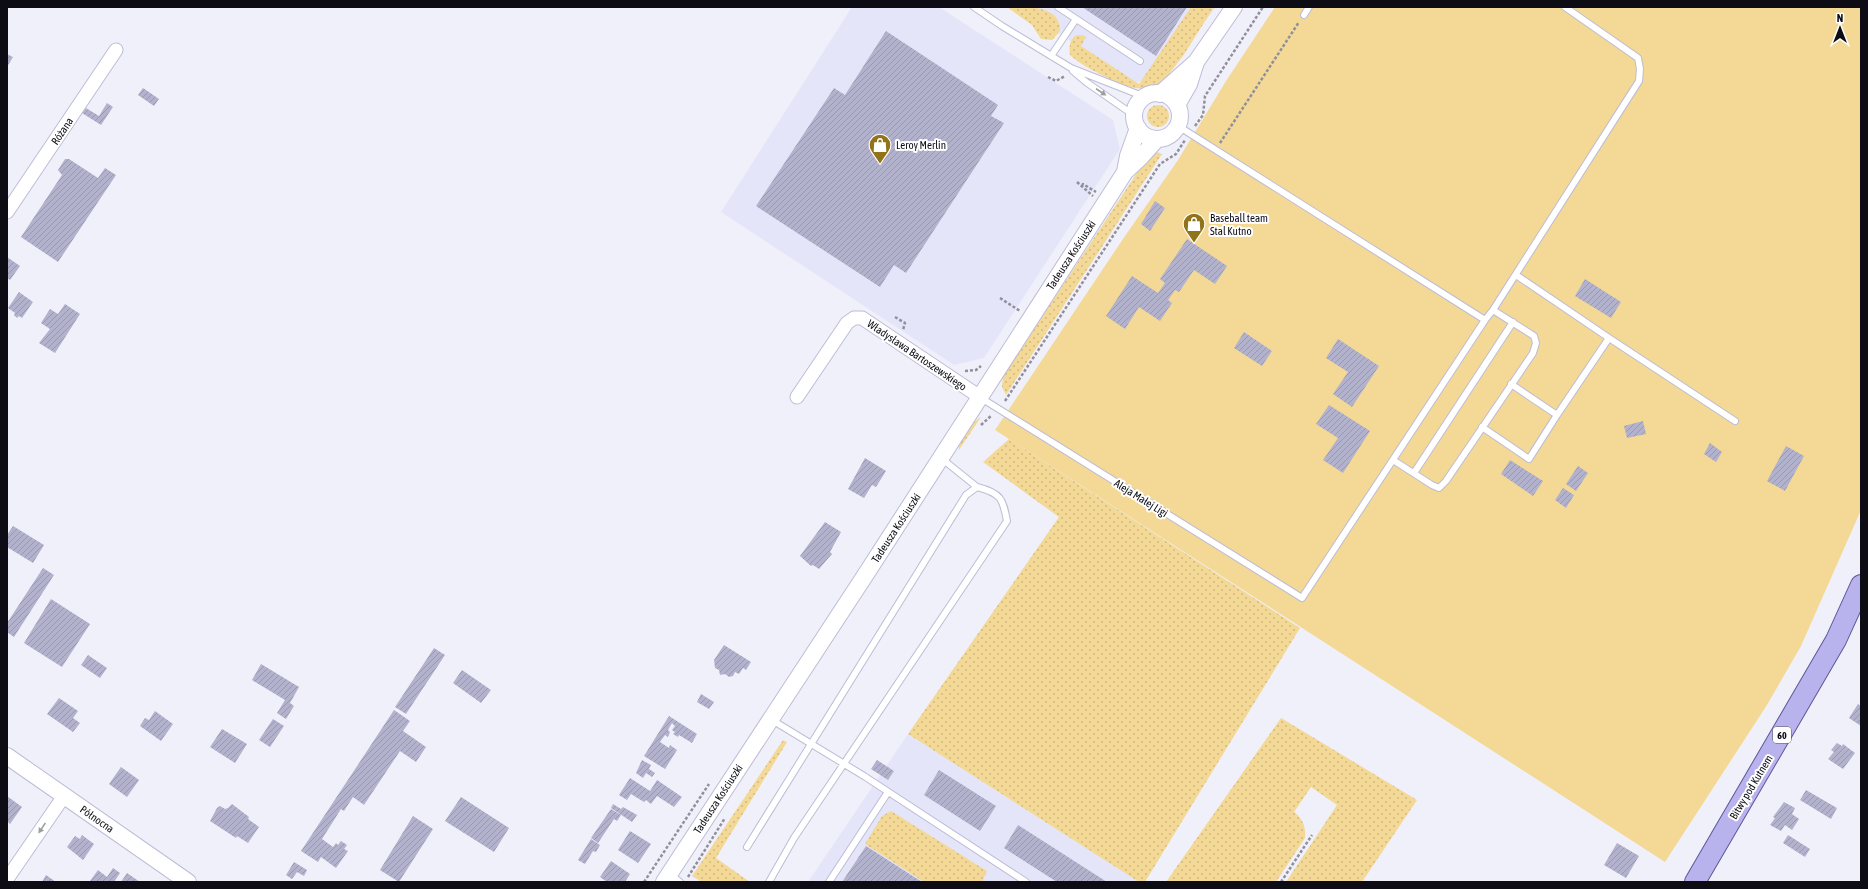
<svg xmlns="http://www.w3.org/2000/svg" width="1868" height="889" viewBox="0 0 1868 889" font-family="'Asap Condensed',sans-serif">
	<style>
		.built { fill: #e5e5f9 }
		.grass { fill: url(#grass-dots) }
		.pitch { fill: #f3d995 }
		.building { fill: url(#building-hatch) }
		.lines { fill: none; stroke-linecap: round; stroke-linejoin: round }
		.service-casing { stroke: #bdbcd6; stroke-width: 8 }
		.minor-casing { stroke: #bdbcd6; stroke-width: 15 }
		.tertiary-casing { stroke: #bdbcd6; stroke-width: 18 }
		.primary-casing { stroke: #5e579a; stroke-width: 22 }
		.path { stroke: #908f9a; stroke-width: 2.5; stroke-dasharray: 3 2; stroke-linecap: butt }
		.service { stroke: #fff; stroke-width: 6 }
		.minor { stroke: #fff; stroke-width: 13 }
		.tertiary { stroke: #fff; stroke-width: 16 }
		.primary { stroke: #b8b2ed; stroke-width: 20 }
		.oneway { fill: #9e9ea1 }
		.labels { text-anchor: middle; stroke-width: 4; stroke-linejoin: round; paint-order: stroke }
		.shield { fill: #fff; stroke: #56555b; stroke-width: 1 }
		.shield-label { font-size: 10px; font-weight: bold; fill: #0d0c15 }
		.street-label { font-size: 11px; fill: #0d0c15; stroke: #fff }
		.poi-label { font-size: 11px; fill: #0d0c15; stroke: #fff; text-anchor: start }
	</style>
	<defs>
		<pattern id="grass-dots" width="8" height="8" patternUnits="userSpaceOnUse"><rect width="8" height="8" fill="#f3d995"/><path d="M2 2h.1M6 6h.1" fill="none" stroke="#cfb980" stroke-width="1.8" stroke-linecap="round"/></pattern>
		<pattern id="building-hatch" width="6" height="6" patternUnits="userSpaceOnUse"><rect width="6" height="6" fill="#b3b2cc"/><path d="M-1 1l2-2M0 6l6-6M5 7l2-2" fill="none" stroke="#9998ae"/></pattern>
	</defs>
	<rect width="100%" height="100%" fill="#f0f0fb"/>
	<!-- built -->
	<path class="built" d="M 852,7 L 939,7 L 1113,120 L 1120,149 L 984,358 L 954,365 L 721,212 Z
		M 1017,7 L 1216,7 L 1168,71 L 1136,83 Z
		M 908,734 L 1139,882 L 808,882 Z"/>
	<!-- grass -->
	<path class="grass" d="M 1007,7 C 1025,7 1061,4 1060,31 L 1052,40 L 1041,39 L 1032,25 Z
		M 1191,7 L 1214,7 L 1183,56 L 1169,74 L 1172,77 C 1162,85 1146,90 1134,88 C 1117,84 1083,67 1070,55 C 1068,44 1072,30 1086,37 L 1081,46 L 1139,84 Z
		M1147 116a11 11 0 1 1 22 0a11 11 0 1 1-22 0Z
		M 1152,150 L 1162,154 L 1006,395 L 1002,387 L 1003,376 Z
		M 981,417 L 959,450 C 958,439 971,423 981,417 Z
		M 1009,439 L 1300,628 L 1145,882 L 1139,882 L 908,734 L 1059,517 L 983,462 Z
		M 1281,718 L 1417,800 L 1362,882 L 1286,882 L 1337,805 L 1311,787 L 1294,812 C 1303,819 1306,827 1305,838 L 1276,882 L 1166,882 Z
		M 783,740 L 787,742 L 716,858 L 750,882 L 702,882 L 692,876 Z
		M 891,811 L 987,871 L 982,882 L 924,882 L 865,844 L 882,816 Z"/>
	<!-- pitch -->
	<path class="pitch" d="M 1275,7 L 1861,7 L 1861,510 L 1801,646 L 1767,705 L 1665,862 L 995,430 L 1125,236 L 1178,160 L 1226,81 Z"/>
	<!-- building -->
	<path class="building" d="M 1082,7 L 1187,7 L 1156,56 Z
		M 886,31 L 998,105 L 991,116 L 1004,123 L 906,273 L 894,265 L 880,287 L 756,206 L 834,88 L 845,95 Z
		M 7,54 L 13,57 L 7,67 Z
		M 143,88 L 159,99 L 154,106 L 138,95 Z
		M 107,103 L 113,107 L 101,125 L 82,113 L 86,108 L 99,116 Z
		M 65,159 L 69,159 L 98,178 L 105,168 L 116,175 L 58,262 L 21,237 L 62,175 L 58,170 Z
		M 1155,201 L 1165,208 L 1150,231 L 1141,224 Z
		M 1187,239 L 1227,266 L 1215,284 L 1194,270 L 1179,292 L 1175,290 L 1168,300 L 1172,303 L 1160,321 L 1139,307 L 1125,329 L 1106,316 L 1132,276 L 1158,293 L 1165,283 L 1160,279 Z
		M 7,257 L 20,266 L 10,280 L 7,278 Z
		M 1585,279 L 1621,302 L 1611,318 L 1575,296 Z
		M 19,292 L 33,302 L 22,318 L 19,316 L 17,318 L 14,315 L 15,313 L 8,308 Z
		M 65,304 L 80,314 L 55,353 L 39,343 L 50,329 L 41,323 L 50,309 L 58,314 Z
		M 1244,332 L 1272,351 L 1262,366 L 1234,348 Z
		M 1338,339 L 1379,366 L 1352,407 L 1333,394 L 1348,372 L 1326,358 Z
		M 1329,405 L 1370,431 L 1343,473 L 1323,460 L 1338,438 L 1316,424 Z
		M 1643,421 L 1646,434 L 1627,438 L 1624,426 Z
		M 1710,443 L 1722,452 L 1716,462 L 1704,454 Z
		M 1786,446 L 1804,456 L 1785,491 L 1767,481 Z
		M 865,458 L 886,471 L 876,487 L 872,485 L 864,498 L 848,489 Z
		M 1510,460 L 1543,481 L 1533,496 L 1501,474 Z
		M 1578,466 L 1588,473 L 1576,491 L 1566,484 Z
		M 1563,488 L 1574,495 L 1566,508 L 1555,500 Z
		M 825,522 L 841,532 L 830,552 L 832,554 L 819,569 L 813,565 L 811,566 L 800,556 Z
		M 13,526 L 44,545 L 33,563 L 7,547 L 7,535 Z
		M 43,568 L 54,575 L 14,637 L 7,632 L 7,623 Z
		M 51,599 L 90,624 L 62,667 L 24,643 Z
		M 724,645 L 751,662 L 746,670 L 743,668 L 739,674 L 735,672 L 733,676 L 729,677 L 725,674 L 720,675 L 719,670 L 715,668 L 714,660 Z
		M 434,648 L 445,655 L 406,714 L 395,707 Z
		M 88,655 L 107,668 L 100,678 L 81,665 Z
		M 261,664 L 299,687 L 290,703 L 294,706 L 286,719 L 277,713 L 285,700 L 252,680 Z
		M 462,670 L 491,690 L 481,703 L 453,683 Z
		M 701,694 L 714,702 L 709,709 L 697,702 Z
		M 59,698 L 78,711 L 73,718 L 80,723 L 73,732 L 47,714 Z
		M 1858,704 L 1861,706 L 1861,726 L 1849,718 Z
		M 394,710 L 410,721 L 403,731 L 426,747 L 416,762 L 400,751 L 364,805 L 353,797 L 344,811 L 341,809 L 322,839 L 333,847 L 336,843 L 338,845 L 341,841 L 347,845 L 344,849 L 348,851 L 336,868 L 321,857 L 318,862 L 301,851 Z
		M 155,711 L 173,724 L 161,741 L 140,726 L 145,718 L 149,720 Z
		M 669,716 L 697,734 L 692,743 L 679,735 L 678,737 L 673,734 L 675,732 L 672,730 L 675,726 L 672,723 L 668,730 L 670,732 L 668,737 L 665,735 L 660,742 L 669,748 L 670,745 L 677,750 L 665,769 L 644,756 Z
		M 273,719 L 284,726 L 270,747 L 259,740 Z
		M 222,729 L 247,744 L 235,763 L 210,747 Z
		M 1837,743 L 1842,746 L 1843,744 L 1855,753 L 1843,769 L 1828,759 L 1834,752 L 1831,750 Z
		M 642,760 L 651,765 L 649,769 L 655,773 L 652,777 L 646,773 L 643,778 L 636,773 Z
		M 877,760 L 894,771 L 888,780 L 871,769 Z
		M 121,767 L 139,780 L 127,797 L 109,784 Z
		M 939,770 L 996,806 L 980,831 L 924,795 Z
		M 630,778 L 650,791 L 657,780 L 682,797 L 674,807 L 657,796 L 651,804 L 646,800 L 644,802 L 631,794 L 627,800 L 619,795 Z
		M 1806,790 L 1837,808 L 1831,819 L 1800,800 Z
		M 7,796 L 22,807 L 10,824 L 7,821 Z
		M 461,797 L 509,828 L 494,852 L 445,821 Z
		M 1784,802 L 1795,808 L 1792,814 L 1799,819 L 1792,830 L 1785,825 L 1781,831 L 1770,825 L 1775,818 L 1773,817 Z
		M 232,804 L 249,817 L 248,819 L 259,827 L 248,843 L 237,836 L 236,838 L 210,821 L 217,808 L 220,806 L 225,809 L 228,808 Z
		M 613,804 L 621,809 L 623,807 L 637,815 L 632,822 L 611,808 Z
		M 611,809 L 621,815 L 617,821 L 614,819 L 598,843 L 591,838 Z
		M 413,816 L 433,829 L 399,882 L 380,870 Z
		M 1018,825 L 1107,882 L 1057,882 L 1004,848 Z
		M 630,831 L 651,844 L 638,863 L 618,850 Z
		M 82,835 L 94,844 L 83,860 L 67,847 L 75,836 L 80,839 Z
		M 1788,835 L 1810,849 L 1805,857 L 1783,843 Z
		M 591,839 L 600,845 L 596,852 L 593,851 L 585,864 L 578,860 Z
		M 1617,843 L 1639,856 L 1626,878 L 1604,865 Z
		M 866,846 L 922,882 L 842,882 Z
		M 611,861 L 630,874 L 625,882 L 607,882 L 600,877 Z
		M 294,862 L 307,870 L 304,876 L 297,872 L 292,879 L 286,875 Z
		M 113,868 L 120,873 L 114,882 L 90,881 L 98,870 L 107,877 Z
		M 127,873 L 140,882 L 121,882 Z
		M 46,875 L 56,882 L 42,882 Z"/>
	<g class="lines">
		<!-- service casing -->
		<g class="service-casing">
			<path id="service" d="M 974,7 L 1002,26 L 1071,68 L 1145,97
				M 1058,7 L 1140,61
				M 1304,15 L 1309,7
				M 1051,56 L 1076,19
				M 1073,71 L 1086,82 L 1135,116
				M 1485,320 L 1493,310 L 1639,81 L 1640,69 L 1638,58 L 1565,7
				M 1609,338 L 1735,421
				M 1511,384 L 1557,415 L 1609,338 L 1516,275
				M 981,398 L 1302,598 L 1485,320 L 1178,126
				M 1482,427 L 1529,459 L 1557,415
				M 941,458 L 977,487
				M 1393,460 L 1432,485 L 1439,488 L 1446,481 L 1533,353 L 1536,343 L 1534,336 L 1493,310
				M 1414,473 L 1513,322
				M 772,720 L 864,776 L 1026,882
				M 747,847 L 966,495 L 977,487 C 1001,493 1003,499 1007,521 L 794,838 L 769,882
				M 670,874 L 680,882
				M 829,882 L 888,792"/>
		</g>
		<!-- minor casing -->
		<g class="minor-casing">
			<path id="minor" d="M 7,212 L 116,50
				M 797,397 L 847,323 L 854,318 L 862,318 L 980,397
				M 7,879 L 64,796"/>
		</g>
		<!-- tertiary casing -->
		<g class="tertiary-casing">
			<path id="tertiary" d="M1134 116a23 23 0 1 1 46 0a23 23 0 1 1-46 0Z
				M 1160,94 L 1196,62
				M 1177,105 L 1189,84 L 1196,62 L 1234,7
				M 1125,172 L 1128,156 L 1138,128
				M 7,756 L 188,882
				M 664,882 L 866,574 L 1125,172 L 1140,158 L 1157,139"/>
		</g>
		<!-- primary casing -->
		<g class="primary-casing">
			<path id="primary" d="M 1695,882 L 1836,640 L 1861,585"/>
		</g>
		<!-- path -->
		<path class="path" d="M 1048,77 L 1056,81 L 1065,76
			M 1195,126 L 1203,115 L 1205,96 L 1263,7
			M 1220,143 L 1299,22
			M 1077,182 L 1093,196
			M 1082,186 L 1083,184 L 1096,192
			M 1000,298 L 1020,311
			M 895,317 L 905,323 L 903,330
			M 965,371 L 976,370 L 981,366
			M 1005,401 L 1160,164 L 1176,154 L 1185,140
			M 981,425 L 992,415
			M 688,877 L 725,818
			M 644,882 L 709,784
			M 1281,882 L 1312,835"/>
		<!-- service -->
		<use href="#service" class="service"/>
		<!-- minor -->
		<use href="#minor" class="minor"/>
		<!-- tertiary -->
		<use href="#tertiary" class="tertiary"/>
		<!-- primary -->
		<use href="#primary" class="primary"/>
	</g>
	<!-- one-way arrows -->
	<defs><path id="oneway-solid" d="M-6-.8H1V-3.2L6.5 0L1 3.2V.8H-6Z"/></defs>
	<g class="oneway">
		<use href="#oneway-solid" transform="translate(1101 92) rotate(33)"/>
		<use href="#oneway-solid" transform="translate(42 828) rotate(124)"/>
	</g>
	<!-- icons -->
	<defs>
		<g id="shop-pin" transform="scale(1.15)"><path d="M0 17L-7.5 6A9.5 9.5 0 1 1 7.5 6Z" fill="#917319" stroke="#fff"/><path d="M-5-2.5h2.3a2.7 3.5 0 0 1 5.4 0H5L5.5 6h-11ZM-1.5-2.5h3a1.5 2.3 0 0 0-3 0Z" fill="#fff"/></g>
	</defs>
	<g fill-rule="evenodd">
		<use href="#shop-pin" x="880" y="145"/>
		<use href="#shop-pin" x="1194" y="224"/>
	</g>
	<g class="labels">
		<!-- shield labels -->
		<rect class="shield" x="1773" y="727" width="18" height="16" rx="3"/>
		<g class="shield-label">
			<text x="1782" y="739">60</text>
		</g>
		<!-- street labels -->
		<g class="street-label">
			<text transform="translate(62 131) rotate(-56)" y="4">Różana</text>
			<text transform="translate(1071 255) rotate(-57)" y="4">Tadeusza Kościuszki</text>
			<text transform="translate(917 355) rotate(34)" y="4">Władysława Bartoszewskiego</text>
			<text transform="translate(1141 498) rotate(32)" y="4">Aleja Małej Ligi</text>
			<text transform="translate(896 528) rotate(-57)" y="4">Tadeusza Kościuszki</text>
			<text transform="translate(1751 787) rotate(-59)" y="4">Bitwy pod Kutnem</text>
			<text transform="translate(718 799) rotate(-57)" y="4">Tadeusza Kościuszki</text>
			<text transform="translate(97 819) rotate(35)" y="4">Północna</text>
		</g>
		<!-- poi labels -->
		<g class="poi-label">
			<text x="896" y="149">Leroy Merlin</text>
			<text x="1210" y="222">Baseball team<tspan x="1210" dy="13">Stal Kutno</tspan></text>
		</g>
	</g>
	<!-- border -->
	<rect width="1868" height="889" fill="none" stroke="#0d0c15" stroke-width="16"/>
	<!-- north arrow -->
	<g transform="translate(1840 28)" stroke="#ffffff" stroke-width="3" paint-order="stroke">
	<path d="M0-3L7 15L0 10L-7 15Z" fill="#0d0c15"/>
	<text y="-6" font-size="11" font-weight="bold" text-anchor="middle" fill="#0d0c15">N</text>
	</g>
</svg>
